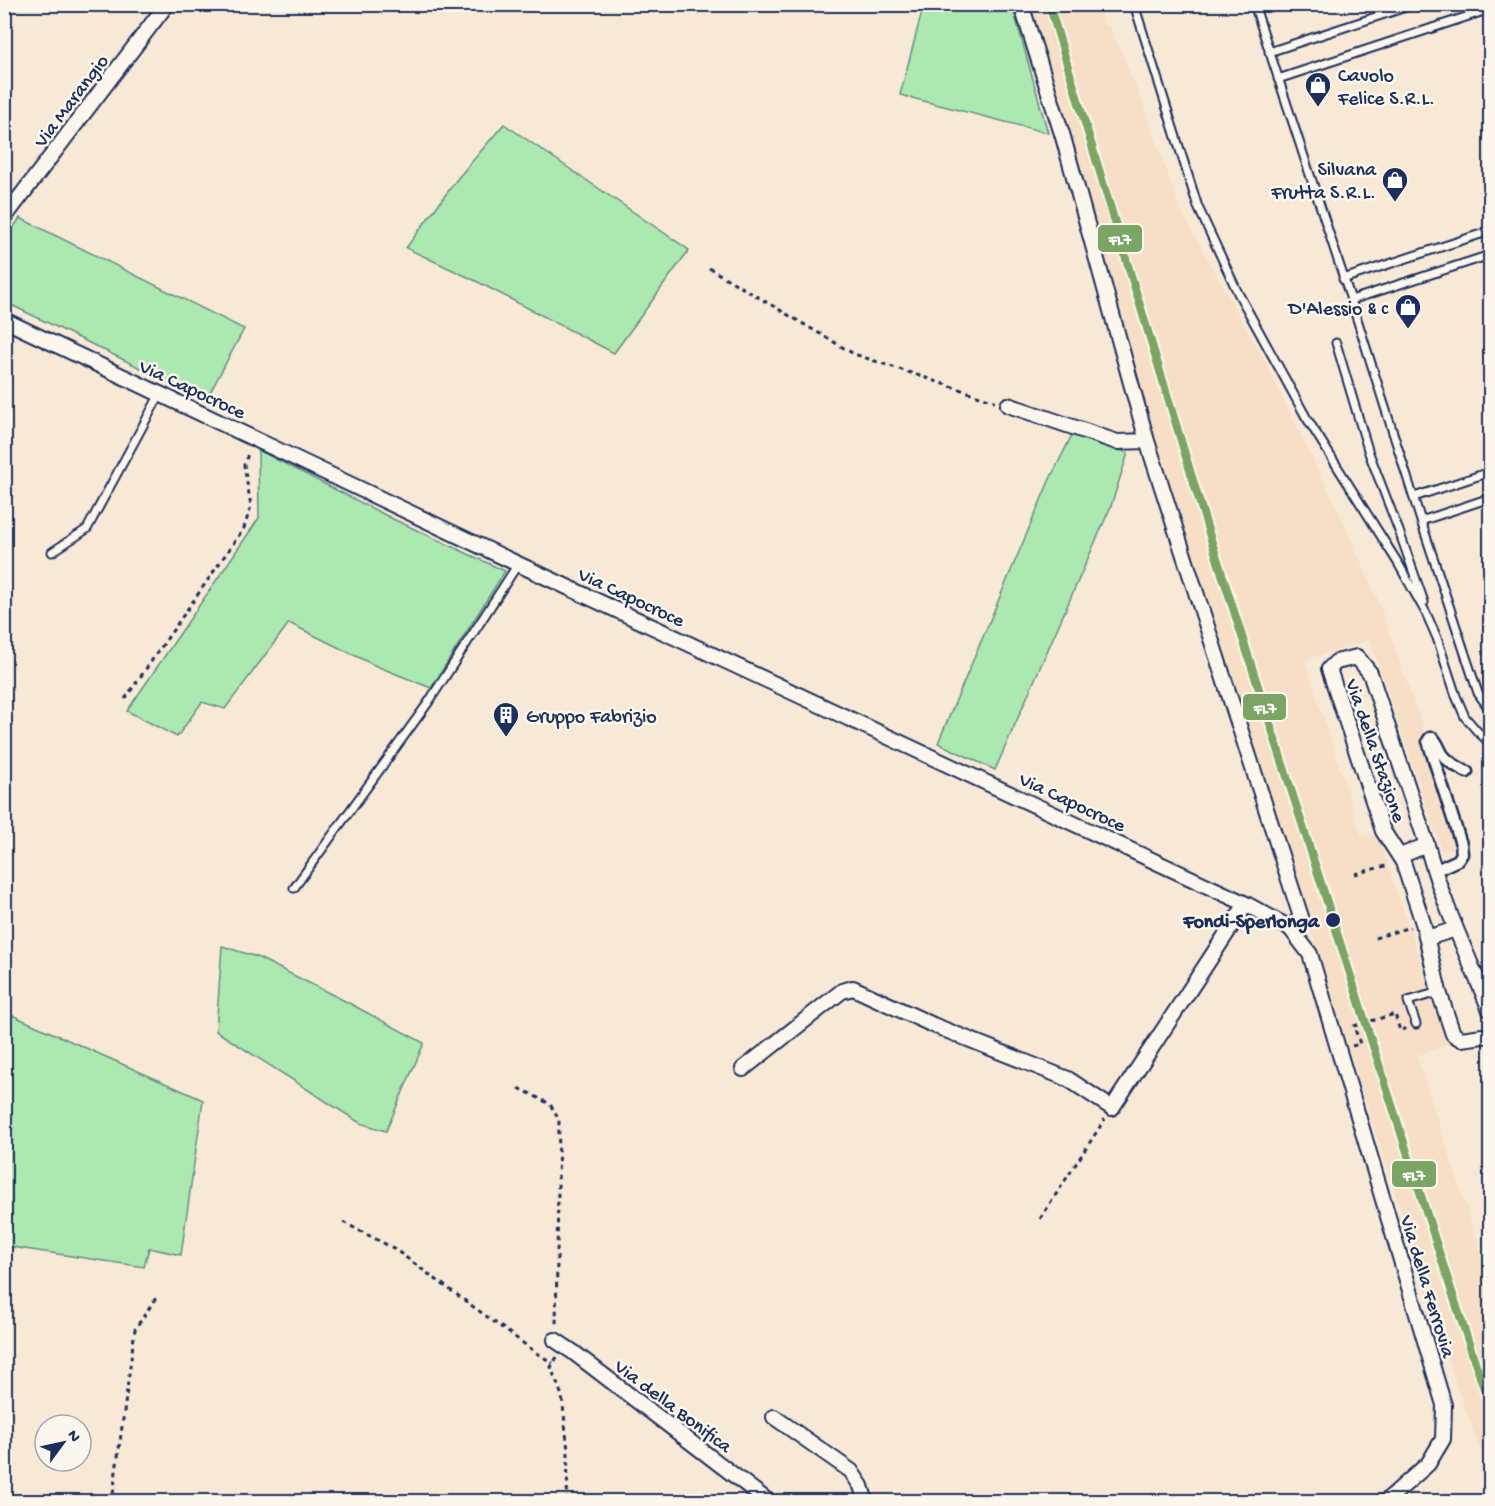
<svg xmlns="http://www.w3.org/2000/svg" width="1495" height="1506" viewBox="0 0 1495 1506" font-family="'Gochi Hand',sans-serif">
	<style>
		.built { fill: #f6dfc6 }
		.green { fill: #ace9b0; stroke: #648c87; stroke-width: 1.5 }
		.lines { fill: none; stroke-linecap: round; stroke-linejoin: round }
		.service-casing { stroke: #1b2f5e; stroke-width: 11 }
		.pedestrian-casing { stroke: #1b2f5e; stroke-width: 15 }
		.minor-casing { stroke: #1b2f5e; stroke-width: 18 }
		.path { stroke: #1b2f5e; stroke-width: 3; stroke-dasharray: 4.5 4.5; stroke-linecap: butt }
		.service { stroke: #fbf7ec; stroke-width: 7 }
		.pedestrian { stroke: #fbf7ec; stroke-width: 10 }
		.minor { stroke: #fbf7ec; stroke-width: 14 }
		.rail-1-casing { stroke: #fbf7ec; stroke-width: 12 }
		.rail-1 { stroke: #7aa564; stroke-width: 8 }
		.stop-dot { fill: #1b2f5e; stroke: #fbf7ec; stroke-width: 2 }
		.labels { text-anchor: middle; stroke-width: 5; stroke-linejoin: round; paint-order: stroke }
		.poi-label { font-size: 20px; fill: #1b2f5e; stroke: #fbf7ec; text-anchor: start }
		.street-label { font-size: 20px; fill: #1b2f5e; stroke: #fbf7ec }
		.stop-label { font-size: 20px; font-weight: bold; fill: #1b2f5e; stroke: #fbf7ec; text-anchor: end }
		.line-badge { stroke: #fbf7ec; stroke-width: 2 }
		.badge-label { font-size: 16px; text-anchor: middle; font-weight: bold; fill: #fff }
	</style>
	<rect width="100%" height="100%" fill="#f8e9d6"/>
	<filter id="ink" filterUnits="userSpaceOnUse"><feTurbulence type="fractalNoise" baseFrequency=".0167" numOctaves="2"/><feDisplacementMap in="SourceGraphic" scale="12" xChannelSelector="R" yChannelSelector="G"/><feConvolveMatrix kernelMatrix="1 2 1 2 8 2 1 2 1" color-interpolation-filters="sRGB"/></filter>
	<g filter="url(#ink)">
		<!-- built -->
		<path class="built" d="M 1029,5 L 1098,5 L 1104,25 L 1110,26 L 1141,99 L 1181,211 L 1264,360 L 1344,522 L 1378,600 L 1423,728 L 1460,846 L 1442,852 L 1370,640 L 1305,660 L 1362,837 L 1377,834 L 1449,1044 L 1417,1056 L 1490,1280 L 1490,1469 L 1485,1462 L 1458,1390 L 1188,548 Z"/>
		<!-- green -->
		<path class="green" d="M 924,4 L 1012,5 L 1048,133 L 900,95 Z
			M 504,124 L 689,250 L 614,353 L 474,280 L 406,248 L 458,178 Z
			M 20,218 L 244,329 L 206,400 L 5,302 L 5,239 Z
			M 1073,433 L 1128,453 L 1111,506 L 995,770 L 938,743 L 1049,481 Z
			M 258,450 L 393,519 L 505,571 L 431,688 L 374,665 L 289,623 L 225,709 L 202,702 L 177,737 L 127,711 L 259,518 Z
			M 222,946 L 257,957 L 345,1001 L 424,1043 L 386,1131 L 360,1123 L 216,1031 Z
			M 5,1012 L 203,1100 L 181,1255 L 149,1248 L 144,1267 L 5,1246 Z"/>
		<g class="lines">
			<!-- service casing -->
			<g class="service-casing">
				<path id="service" d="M 1134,4 L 1198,207 L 1238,293 L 1306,417 L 1398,563 L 1426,613 L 1437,638 L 1456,696 L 1465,717 L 1477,731 L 1490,743
					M 1254,4 L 1351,300 L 1421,521 L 1478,693 L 1490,710
					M 1269,52 L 1415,4
					M 1278,79 L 1490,9
					M 1343,279 L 1490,231
					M 1351,300 L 1490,255
					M 1336,343 L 1369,453 L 1399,531 L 1424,602
					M 1414,497 L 1490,472
					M 1421,521 L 1490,498
					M 52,552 L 87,529 L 160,394
					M 294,888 L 428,703 L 518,564
					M 1416,1024 L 1408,1001 L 1439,992"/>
			</g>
			<!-- pedestrian casing -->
			<g class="pedestrian-casing">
				<path id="pedestrian" d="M 1434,871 L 1458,860 L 1462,854 L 1461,844 L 1428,741 L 1430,738 L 1433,738 C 1438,743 1439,749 1443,755 C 1449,763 1459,768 1467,772"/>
			</g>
			<!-- minor casing -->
			<g class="minor-casing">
				<path id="minor" d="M 1021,4 L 1063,137 L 1147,441 L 1301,917 L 1290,928 L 1310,954 L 1444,1405 L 1443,1439 L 1428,1464 L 1385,1502
					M 4,218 L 167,4
					M 4,320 L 518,564 L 1246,904 L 1290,928
					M 1008,405 L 1117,442 L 1147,441
					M 1400,856 L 1427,845
					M 1427,938 L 1456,929
					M 1490,1010 C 1468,956 1442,902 1427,845 L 1370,673 L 1357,657 L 1336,662 L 1329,669 L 1383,831 L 1403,862 L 1423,923 L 1439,992 L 1453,1034 L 1461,1039 L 1490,1035
					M 743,1069 L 842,991 L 853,988 L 933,1025 L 1068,1079 L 1112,1108 L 1246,904
					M 555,1340 L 573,1352 L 769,1502
					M 774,1417 L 851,1471 L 861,1486 L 866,1502"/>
			</g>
			<!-- path -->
			<path class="path" d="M 709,268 L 854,354 L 995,401
				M 125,699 L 244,528 L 251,506 L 244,465 L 249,451
				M 1355,874 L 1389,865
				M 1375,938 L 1410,927
				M 1352,1046 L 1360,1044 L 1354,1026 L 1395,1014 L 1400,1031 L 1407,1028
				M 519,1088 L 550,1104 L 559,1120 L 556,1327
				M 1040,1219 L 1105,1119
				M 343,1222 L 393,1248 L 538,1354 L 553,1363
				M 557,1357 L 551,1367 L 562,1396 L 568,1451 L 567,1502
				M 112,1502 L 135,1329 L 156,1298"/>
			<!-- service -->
			<use href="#service" class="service"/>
			<!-- pedestrian -->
			<use href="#pedestrian" class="pedestrian"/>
			<!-- minor -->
			<use href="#minor" class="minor"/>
			<!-- rail-1 casing -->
			<g class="rail-1-casing">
				<path id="rail-1" d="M 1049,4 L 1208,530 L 1448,1280 L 1490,1407"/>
			</g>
			<!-- rail-1 -->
			<use href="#rail-1" class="rail-1"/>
		</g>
	</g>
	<!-- icons -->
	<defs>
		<g id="shop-pin" transform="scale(1.35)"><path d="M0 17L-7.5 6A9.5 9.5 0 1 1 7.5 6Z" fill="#1b2f5e" stroke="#fbf7ec"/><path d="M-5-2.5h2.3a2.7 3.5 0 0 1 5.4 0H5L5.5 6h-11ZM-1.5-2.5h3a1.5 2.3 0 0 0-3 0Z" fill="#fff"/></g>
		<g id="building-pin" transform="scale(1.35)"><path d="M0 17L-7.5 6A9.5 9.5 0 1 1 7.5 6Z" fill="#1b2f5e" stroke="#fbf7ec"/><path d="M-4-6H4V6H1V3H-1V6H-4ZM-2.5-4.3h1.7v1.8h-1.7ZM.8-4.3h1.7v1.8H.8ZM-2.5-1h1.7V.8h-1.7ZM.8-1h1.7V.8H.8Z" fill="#fff"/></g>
	</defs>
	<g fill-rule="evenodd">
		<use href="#shop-pin" x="1318" y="85"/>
		<use href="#shop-pin" x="1395" y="180"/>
		<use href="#shop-pin" x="1408" y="307"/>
		<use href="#building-pin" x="506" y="715"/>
	</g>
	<!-- markers -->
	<circle class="stop-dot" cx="1333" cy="920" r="8"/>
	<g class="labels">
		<!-- poi labels -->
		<g class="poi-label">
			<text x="1338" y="81">Cavolo<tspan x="1338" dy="23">Felice S.R.L.</tspan></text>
			<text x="1376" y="175" text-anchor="end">Silvana<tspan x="1376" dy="23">Frutta S.R.L.</tspan></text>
			<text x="1388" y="314" text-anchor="end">D'Alessio &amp; c</text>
			<text x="526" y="722">Gruppo Fabrizio</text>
		</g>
		<!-- street labels -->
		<g class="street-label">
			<text transform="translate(70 100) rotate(-53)" y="7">Via Marangio</text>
			<text transform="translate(193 388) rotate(25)" y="7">Via Capocroce</text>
			<text transform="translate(632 596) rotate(25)" y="7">Via Capocroce</text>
			<text transform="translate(1377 750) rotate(71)" y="7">Via della Stazione</text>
			<text transform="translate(1073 801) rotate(25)" y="7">Via Capocroce</text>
			<text transform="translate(1429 1286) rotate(73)" y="7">Via della Ferrovia</text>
			<text transform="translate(674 1405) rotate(37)" y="7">Via della Bonifica</text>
		</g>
		<!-- stop labels -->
		<g class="stop-label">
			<text x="1319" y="927">Fondi-Sperlonga</text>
		</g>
	</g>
	<g class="line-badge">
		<rect x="1097" y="224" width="46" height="29" rx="6" fill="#7aa564"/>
		<rect x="1242" y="693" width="45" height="28" rx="6" fill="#7aa564"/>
		<rect x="1391" y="1160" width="46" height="28" rx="6" fill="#7aa564"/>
	</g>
	<g class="badge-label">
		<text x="1120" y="244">FL7</text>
		<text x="1265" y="713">FL7</text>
		<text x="1414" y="1180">FL7</text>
	</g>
	<!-- margin -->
	<rect width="1495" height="1506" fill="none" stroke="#fbf7ec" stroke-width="24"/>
	<rect x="12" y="12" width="1471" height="1482" fill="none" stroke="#1b2f5e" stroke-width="2" filter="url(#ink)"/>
	<!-- north arrow -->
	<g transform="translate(63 1443) rotate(57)"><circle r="28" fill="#fbf7ec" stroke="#a1a7b3" stroke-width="1.5"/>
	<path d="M0-4.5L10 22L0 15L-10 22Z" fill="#1b2f5e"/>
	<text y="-9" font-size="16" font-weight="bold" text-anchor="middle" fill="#1b2f5e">N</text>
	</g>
</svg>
